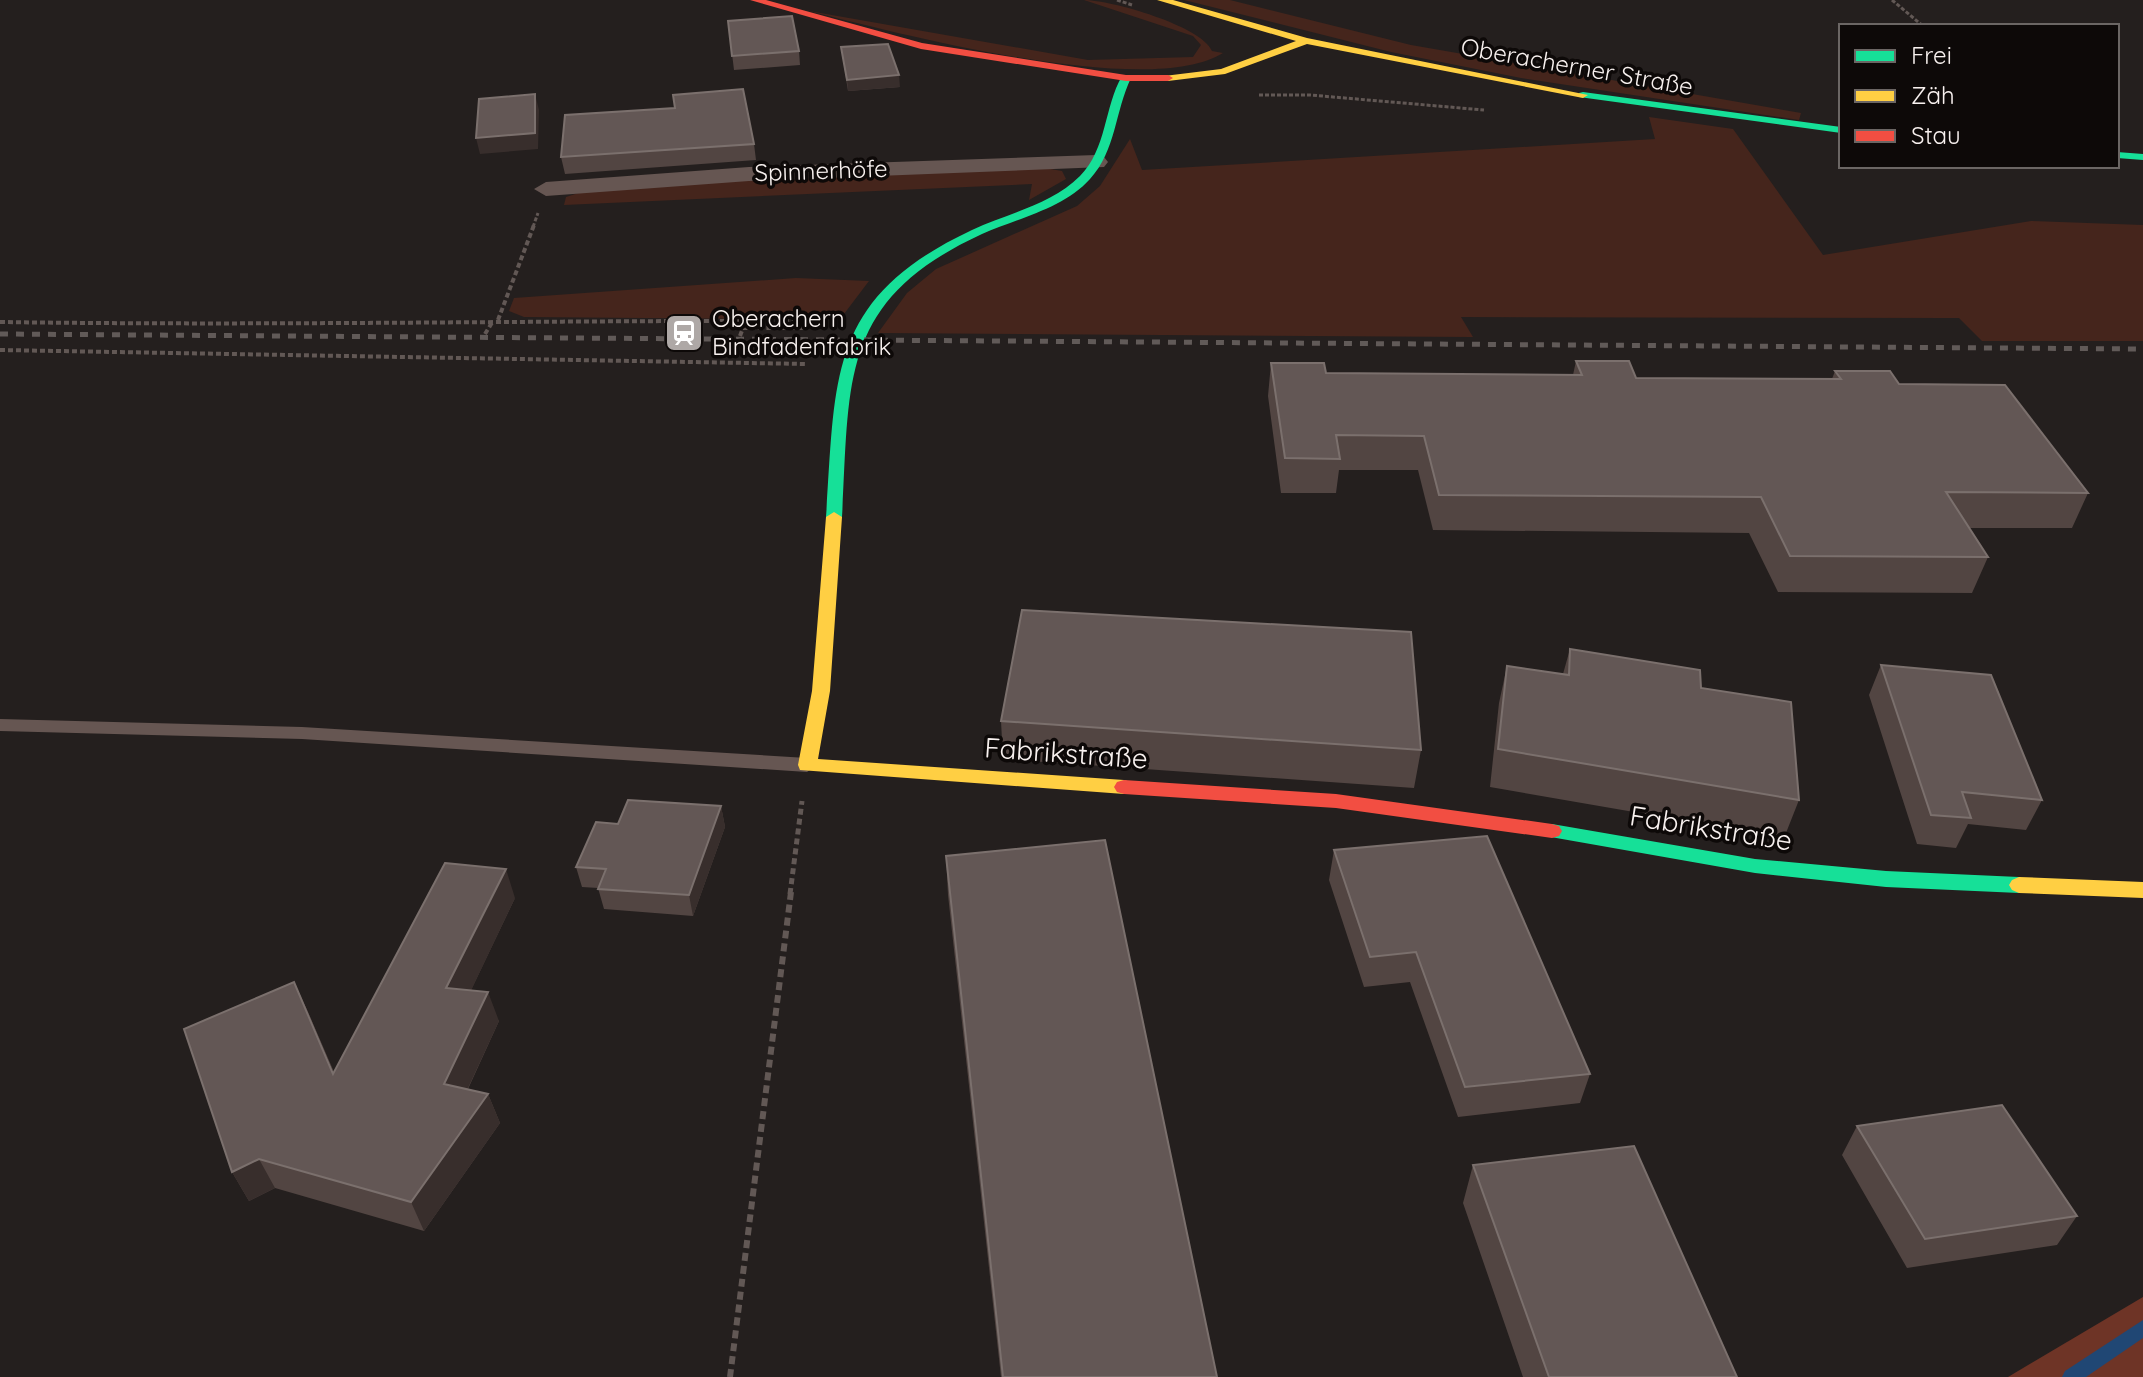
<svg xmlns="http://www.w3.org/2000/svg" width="2143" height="1377" viewBox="0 0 2143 1377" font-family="Quicksand,sans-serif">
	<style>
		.green { fill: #45251c }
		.forest { fill: #6e3426 }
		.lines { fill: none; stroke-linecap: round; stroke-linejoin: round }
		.stream { fill: #204774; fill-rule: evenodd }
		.path-far3 { stroke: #625855; stroke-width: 3; stroke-dasharray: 4 2; stroke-linecap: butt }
		.path-far2 { stroke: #625855; stroke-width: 4; stroke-dasharray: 5 3; stroke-linecap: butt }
		.path-far1 { stroke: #625855; stroke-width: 5; stroke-dasharray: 6 4; stroke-linecap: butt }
		.path { stroke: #625855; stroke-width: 6; stroke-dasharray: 8 5; stroke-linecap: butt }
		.lane { fill: #665652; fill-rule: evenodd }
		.street { fill: #665652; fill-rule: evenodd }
		.fast { fill: #16e098; fill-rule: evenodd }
		.slow { fill: #ffcf43; fill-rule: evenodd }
		.jam { fill: #f24e42; fill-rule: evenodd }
		.rail { stroke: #615a58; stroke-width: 5; stroke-dasharray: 8 8; stroke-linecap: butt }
		.wall { fill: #524542 }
		.shaded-wall { fill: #382e2c }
		.building { fill: #635755; stroke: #7b706d; stroke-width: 2 }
		.labels { text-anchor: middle; stroke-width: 7; stroke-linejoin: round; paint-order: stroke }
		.far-street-label { font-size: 24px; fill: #f8f1ef; stroke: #0d0908 }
		.far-poi-label { font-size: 24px; fill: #f8f1ef; stroke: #0d0908; text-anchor: start }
		.street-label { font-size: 28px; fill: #f8f1ef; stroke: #0d0908 }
	</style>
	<rect width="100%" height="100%" fill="#241f1e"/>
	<!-- green -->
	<path class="green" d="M 1084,0 C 1111,0 1202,26 1212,51 L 1223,53 C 1148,100 897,33 809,11 L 1088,60 L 1193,57 L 1201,45 L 1193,36 Z
		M 1184,0 L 1230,0 L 1411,45 L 1801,113 L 1799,120 L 1521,78 L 1391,52 Z
		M 1649,117 L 1733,129 L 1823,255 L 2031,221 L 2143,225 L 2143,341 L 1982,341 L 1959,318 L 1461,317 L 1473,337 L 878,333 L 907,293 L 936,269 L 1077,206 L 1100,186 L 1130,139 L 1142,170 L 1655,139 Z
		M 1045,168 L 1062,171 L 1066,179 L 1029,200 L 1032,184 L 564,205 L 566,197 L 600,186 Z
		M 796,278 L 869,281 L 844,314 L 764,319 L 524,317 L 509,311 L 514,298 Z"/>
	<!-- forest -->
	<path class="forest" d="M 2143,1297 L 2143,1377 L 2008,1377 Z"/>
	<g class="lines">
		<!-- stream -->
		<path class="stream" d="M 2143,1320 L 2143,1338 L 2086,1377 L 2062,1377 L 2065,1371 Z"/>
		<!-- path-far3 -->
		<path class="path-far3" d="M 1117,0 L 1132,5
			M 1892,0 L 1923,26
			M 1259,95 L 1310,95 L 1484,110
			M 533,227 L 538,213"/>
		<!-- path-far2 -->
		<path class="path-far2" d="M 498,320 L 534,225
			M 0,322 C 276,326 551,320 827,321
			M 485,334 L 493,321
			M 740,336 L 743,328 L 803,328 L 806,321
			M 0,350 L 807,364"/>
		<!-- path-far1 -->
		<path class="path-far1" d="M 790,894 L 802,801"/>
		<!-- path -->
		<path class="path" d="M 730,1377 L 791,892"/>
		<!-- lane -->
		<path class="lane" d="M 0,719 L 302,727 L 807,758 L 816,765 L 807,772 L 302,739 L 0,731 Z"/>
		<!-- street -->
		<path class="street" d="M 1096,155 L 1104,157 L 1108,162 L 1104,167 L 749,181 L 546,196 L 534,189 L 546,182 L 749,167 Z"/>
		<!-- fast -->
		<path class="fast" d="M 1122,76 L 1131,78 C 1115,111 1116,151 1090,179 C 1063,209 1018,218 982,234 C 839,300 850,379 842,517 L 840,520 L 828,520 L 826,517 C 836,376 827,298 972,230 C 1008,213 1051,205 1080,176 C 1107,149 1104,107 1122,76 Z
			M 1583,92 L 1841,127 L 1841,133 L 1579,97 L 1579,93 Z
			M 2117,152 L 2143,154 L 2143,160 L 2117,158 Z
			M 1552,824 L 1755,859 L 1886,871 L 2019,877 L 2026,880 L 2029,885 L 2026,890 L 2019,893 L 1886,887 L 1755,873 L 1545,836 L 1542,831 L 1545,826 Z"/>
		<!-- slow -->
		<path class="slow" d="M 1157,0 L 1173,0 L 1307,38 L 1588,95 L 1583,98 L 1307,44 L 1225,74 L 1168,81 L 1163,78 L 1164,76 L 1221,69 L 1296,41 Z
			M 834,512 L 842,517 L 830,691 L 818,759 L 1124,780 L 1131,782 L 1134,787 L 1131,792 L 1124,794 L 800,770 L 798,765 L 812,691 L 826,517 Z
			M 2019,877 L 2143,882 L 2143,898 L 2019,893 L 2012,890 L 2009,885 L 2012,880 Z"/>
		<!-- jam -->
		<path class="jam" d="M 750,0 L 766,0 L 922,43 L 1126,75 L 1168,75 L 1173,78 L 1168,81 L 1126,81 L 921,49 Z
			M 1124,780 L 1336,794 L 1552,824 L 1559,826 L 1562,831 L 1559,836 L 1552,838 L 1336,808 L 1124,794 L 1117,792 L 1114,787 L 1117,782 Z"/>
		<!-- rail -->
		<path class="rail" d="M 0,334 L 2143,349"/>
	</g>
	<!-- wall -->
	<path class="wall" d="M 728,21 L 799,51 L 800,65 L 734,70 Z
		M 841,47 L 900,87 L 848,91 Z
		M 754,144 L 756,160 L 565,174 L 561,157 Z
		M 1576,361 L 1636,378 L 1832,379 L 1835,371 L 1899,384 L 2088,493 L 2072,528 L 1969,528 L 1988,557 L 1972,593 L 1778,592 L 1749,533 L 1433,530 L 1418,470 L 1339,470 L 1336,493 L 1281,493 L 1268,396 L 1271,363 L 1326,373 L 1573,375 Z
		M 1570,649 L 1701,688 L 1799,800 L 1784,838 L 1490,787 L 1499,703 L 1507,666 L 1563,674 Z
		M 1881,665 L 2042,800 L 2026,830 L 1968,824 L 1956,848 L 1917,844 L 1869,695 Z
		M 1001,721 L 1421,750 L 1414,788 L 1003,759 Z
		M 721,806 L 725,827 L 693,916 L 604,909 L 598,888 L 582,887 L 576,867 L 618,824 Z
		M 1334,850 L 1590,1074 L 1580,1103 L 1458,1117 L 1410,982 L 1364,987 L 1329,880 Z
		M 946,856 L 1217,1377 L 1001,1377 L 948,895 Z
		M 515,898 L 471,990 L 499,1021 L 468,1089 L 488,1094 L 500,1123 L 424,1231 L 275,1188 L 249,1201 L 232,1172 L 294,982 L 308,1012 L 334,1072 Z
		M 1857,1126 L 2077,1216 L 2057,1245 L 1907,1268 L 1842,1155 Z
		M 1473,1165 L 1737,1377 L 1523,1377 L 1463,1203 Z"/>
	<!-- shaded-wall -->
	<path class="shaded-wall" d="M 899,75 L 900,87 L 848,91 L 847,80 Z
		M 535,94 L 539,110 L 538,149 L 480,154 L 476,138 Z
		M 721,806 L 725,827 L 693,916 L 689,895 Z
		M 506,869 L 515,898 L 458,1018 L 446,988 Z
		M 294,982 L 308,1012 L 347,1104 L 333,1074 Z
		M 488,992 L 499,1021 L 456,1114 L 444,1084 Z
		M 488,1094 L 500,1123 L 424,1231 L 411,1202 Z
		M 259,1159 L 275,1188 L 249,1201 L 232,1172 Z"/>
	<!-- building -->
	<path class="building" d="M 792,16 L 799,51 L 732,56 L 728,21 Z
		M 888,44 L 899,75 L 847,80 L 841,47 Z
		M 743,89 L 754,144 L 561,157 L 565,115 L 675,108 L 673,95 Z
		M 535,94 L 535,133 L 476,138 L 479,99 Z
		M 1576,361 L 1629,361 L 1636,378 L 1841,379 L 1835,371 L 1890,371 L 1899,384 L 2005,385 L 2088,493 L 1946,492 L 1988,557 L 1790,556 L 1761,497 L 1439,495 L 1424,436 L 1336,435 L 1340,459 L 1285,458 L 1271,363 L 1324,363 L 1326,373 L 1582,375 Z
		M 1022,610 L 1411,632 L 1421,750 L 1001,721 Z
		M 1570,649 L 1700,670 L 1701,688 L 1791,702 L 1799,800 L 1498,749 L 1507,666 L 1569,675 Z
		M 1881,665 L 1991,675 L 2042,800 L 1962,792 L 1971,818 L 1931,815 Z
		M 628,800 L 721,806 L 689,895 L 598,889 L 606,869 L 576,867 L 596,822 L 618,824 Z
		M 1487,836 L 1590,1074 L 1465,1087 L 1416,952 L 1370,957 L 1334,850 Z
		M 1105,840 L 1217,1377 L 1003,1377 L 946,856 Z
		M 445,863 L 506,869 L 446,988 L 488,992 L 444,1084 L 488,1094 L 411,1202 L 259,1159 L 232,1172 L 184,1029 L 294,982 L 333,1074 Z
		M 2002,1105 L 2077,1216 L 1925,1239 L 1857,1126 Z
		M 1634,1146 L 1737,1377 L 1549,1377 L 1473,1165 Z"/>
	<!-- icons -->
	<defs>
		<g id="station-square" transform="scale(2)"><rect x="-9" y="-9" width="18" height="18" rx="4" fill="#aea8a6" stroke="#0d0908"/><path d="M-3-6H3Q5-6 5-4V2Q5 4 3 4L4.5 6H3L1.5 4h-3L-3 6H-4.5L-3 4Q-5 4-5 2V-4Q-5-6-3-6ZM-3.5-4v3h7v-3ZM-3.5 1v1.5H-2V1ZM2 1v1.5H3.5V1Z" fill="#fff"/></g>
	</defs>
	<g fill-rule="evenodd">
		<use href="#station-square" x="684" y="333"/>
	</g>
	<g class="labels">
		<!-- far-street labels -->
		<g class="far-street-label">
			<text transform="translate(1577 67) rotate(10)" y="8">Oberacherner Straße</text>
			<text transform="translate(821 171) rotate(-2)" y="8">Spinnerhöfe</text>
		</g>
		<!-- far-poi labels -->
		<g class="far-poi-label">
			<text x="712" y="327">Oberachern<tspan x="712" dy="28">Bindfadenfabrik</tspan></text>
		</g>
		<!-- street labels -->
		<g class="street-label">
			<text transform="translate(1066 753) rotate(4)" y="10">Fabrikstraße</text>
			<text transform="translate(1711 828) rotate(9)" y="10">Fabrikstraße</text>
		</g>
	</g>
	<!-- legend -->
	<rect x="1839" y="24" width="280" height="144" fill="#0d0908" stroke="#6b6664" stroke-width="2"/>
	<rect x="1855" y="50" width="40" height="12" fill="#16e098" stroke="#6b6664" stroke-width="2"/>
	<text x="1911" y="64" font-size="24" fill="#f8f1ef">Frei</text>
	<rect x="1855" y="90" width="40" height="12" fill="#ffcf43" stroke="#6b6664" stroke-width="2"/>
	<text x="1911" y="104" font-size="24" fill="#f8f1ef">Zäh</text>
	<rect x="1855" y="130" width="40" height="12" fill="#f24e42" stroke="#6b6664" stroke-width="2"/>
	<text x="1911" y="144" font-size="24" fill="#f8f1ef">Stau</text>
</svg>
